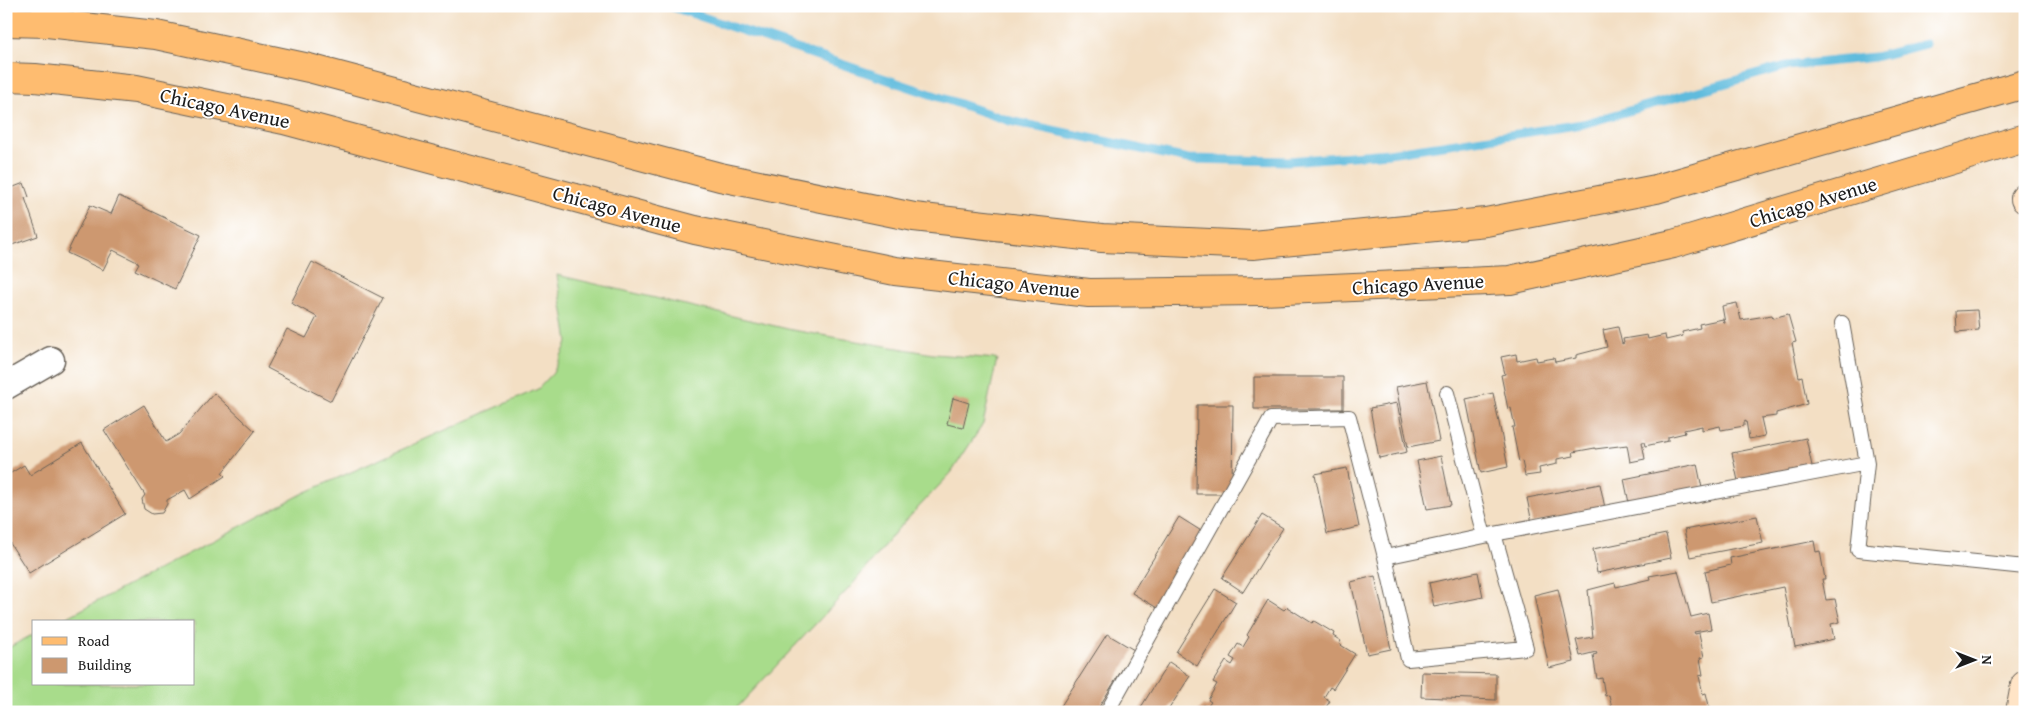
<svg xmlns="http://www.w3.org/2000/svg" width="2031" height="718" viewBox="0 0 2031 718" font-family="'Gentium Book Plus',serif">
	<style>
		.grass { fill: #a8dc8b; stroke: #627c54 }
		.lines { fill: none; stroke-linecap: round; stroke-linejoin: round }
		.stream { stroke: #5fbbdd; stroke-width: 9 }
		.building { fill: #cd986f }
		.service-casing { stroke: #676057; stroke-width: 16 }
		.minor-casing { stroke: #676057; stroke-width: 29 }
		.secondary-casing { stroke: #676057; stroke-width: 30 }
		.primary-casing { stroke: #676057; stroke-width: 30 }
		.service { stroke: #fff; stroke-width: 14 }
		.minor { stroke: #fff; stroke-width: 26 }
		.secondary { stroke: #ffe4c6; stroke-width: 28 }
		.primary { stroke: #febc70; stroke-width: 28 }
		.labels { text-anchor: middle; stroke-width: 4; stroke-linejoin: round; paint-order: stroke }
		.street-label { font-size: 20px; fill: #1c1c1c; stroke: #fff }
	</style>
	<rect width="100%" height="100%" fill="#fff"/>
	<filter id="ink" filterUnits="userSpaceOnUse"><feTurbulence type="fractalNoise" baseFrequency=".02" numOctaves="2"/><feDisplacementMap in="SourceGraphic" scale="10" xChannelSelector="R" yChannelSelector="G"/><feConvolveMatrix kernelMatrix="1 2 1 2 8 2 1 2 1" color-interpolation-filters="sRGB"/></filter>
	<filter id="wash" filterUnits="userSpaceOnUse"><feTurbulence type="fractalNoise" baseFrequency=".0096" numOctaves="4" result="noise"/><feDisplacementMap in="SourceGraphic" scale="20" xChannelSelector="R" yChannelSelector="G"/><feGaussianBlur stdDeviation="1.12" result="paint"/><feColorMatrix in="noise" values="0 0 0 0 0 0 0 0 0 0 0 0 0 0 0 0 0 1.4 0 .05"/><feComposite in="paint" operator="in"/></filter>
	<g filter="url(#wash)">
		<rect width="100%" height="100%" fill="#f3dfc4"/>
		<!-- grass -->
		<path class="grass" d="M 557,275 L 792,330 L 933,354 L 997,359 L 983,424 L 951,473 L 896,531 L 852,585 L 733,712 L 6,712 L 6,649 L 34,634 L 34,684 L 194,684 L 194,622 L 58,622 L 304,493 L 538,389 L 553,373 L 568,341 Z"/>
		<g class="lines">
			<!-- stream -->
			<path class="stream" d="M 670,6 L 1010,121 L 1188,159 L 1289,161 L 1389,153 L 1583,124 L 1786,66 L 1875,57 L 1925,44"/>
		</g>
		<g id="blocks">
			<!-- building -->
			<path class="building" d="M 24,183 L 29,197 L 25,198 L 38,236 L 6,247 L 6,190 Z
				M 119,196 L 201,235 L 175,289 L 135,270 L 139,263 L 113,250 L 103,270 L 67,253 L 90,205 L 111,214 Z
				M 312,262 L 383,298 L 331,401 L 267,368 L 287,329 L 306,338 L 317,317 L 291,303 Z
				M 1737,303 L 1741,320 L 1772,315 L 1773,318 L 1788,314 L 1796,342 L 1792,343 L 1799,377 L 1802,376 L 1807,404 L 1776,413 L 1776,416 L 1761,418 L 1765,436 L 1749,439 L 1746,421 L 1744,422 L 1744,426 L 1721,430 L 1720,426 L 1702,430 L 1702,426 L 1684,430 L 1685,433 L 1668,437 L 1668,441 L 1645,446 L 1644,442 L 1642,442 L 1645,459 L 1630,462 L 1627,445 L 1595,449 L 1595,448 L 1573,452 L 1574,456 L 1557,459 L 1557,464 L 1539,468 L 1540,474 L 1525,476 L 1522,461 L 1519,462 L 1512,427 L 1515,427 L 1511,408 L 1508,409 L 1501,375 L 1505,374 L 1501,357 L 1516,354 L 1517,361 L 1536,357 L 1537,361 L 1554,358 L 1555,362 L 1576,358 L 1576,355 L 1607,347 L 1603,330 L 1618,327 L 1622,344 L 1624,343 L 1623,339 L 1647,335 L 1648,339 L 1665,335 L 1666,340 L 1683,336 L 1682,332 L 1700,328 L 1699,324 L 1723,319 L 1724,323 L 1725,323 L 1722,306 Z
				M 1977,310 L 1979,330 L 1957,332 L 1956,311 Z
				M 1254,377 L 1343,377 L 1343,409 L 1254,409 Z
				M 1427,381 L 1439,441 L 1408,447 L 1396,387 Z
				M 214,393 L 255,431 L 222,473 L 225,476 L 190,499 L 185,490 L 167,500 L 167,504 L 162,513 L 152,514 L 144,509 L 142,499 L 145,495 L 104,430 L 144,405 L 166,442 L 179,434 Z
				M 1493,393 L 1508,467 L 1481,473 L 1466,399 Z
				M 953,398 L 969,403 L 963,428 L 947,424 Z
				M 1397,403 L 1407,452 L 1379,458 L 1370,408 Z
				M 1197,405 L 1233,405 L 1232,487 L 1228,494 L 1196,494 Z
				M 1806,438 L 1812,466 L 1738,481 L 1732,453 Z
				M 82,443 L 125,514 L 29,573 L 6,537 L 6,476 L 24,465 L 30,475 Z
				M 1441,456 L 1451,505 L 1427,509 L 1417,461 Z
				M 1697,464 L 1702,488 L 1629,503 L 1624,479 Z
				M 1347,468 L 1359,527 L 1327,534 L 1315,474 Z
				M 1600,484 L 1605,508 L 1532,523 L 1527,498 Z
				M 1262,515 L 1283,528 L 1243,592 L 1222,578 Z
				M 1757,516 L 1763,543 L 1690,557 L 1684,530 Z
				M 1179,517 L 1206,534 L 1159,609 L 1132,593 Z
				M 1666,534 L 1671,558 L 1597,573 L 1593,549 Z
				M 1814,541 L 1816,552 L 1820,551 L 1825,579 L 1822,579 L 1826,600 L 1835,599 L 1840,622 L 1831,624 L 1834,639 L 1795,647 L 1783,587 L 1711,602 L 1705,571 L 1731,565 L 1730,558 Z
				M 1678,571 L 1691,617 L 1708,613 L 1711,629 L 1694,632 L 1695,634 L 1699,633 L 1704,657 L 1700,658 L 1703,675 L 1699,676 L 1703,694 L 1706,693 L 1710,710 L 1714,709 L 1715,712 L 1613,712 L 1609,695 L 1605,696 L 1602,678 L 1597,679 L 1593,655 L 1597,654 L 1596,652 L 1580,656 L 1576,640 L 1593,637 L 1588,590 L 1615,583 L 1616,587 L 1650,579 L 1649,576 Z
				M 1478,572 L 1483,597 L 1434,607 L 1429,583 Z
				M 1375,576 L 1391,649 L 1367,654 L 1351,582 Z
				M 1215,589 L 1236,602 L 1197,666 L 1176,652 Z
				M 1558,589 L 1574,662 L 1549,668 L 1534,595 Z
				M 1268,600 L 1284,610 L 1287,607 L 1312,623 L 1314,621 L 1334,633 L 1333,636 L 1341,641 L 1339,644 L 1355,654 L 1333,689 L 1330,687 L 1324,697 L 1330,701 L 1323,712 L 1316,710 L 1315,712 L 1198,712 L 1203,705 L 1207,707 L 1211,702 L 1208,700 L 1217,684 L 1213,682 L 1226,661 L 1232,665 L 1235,660 L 1230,657 L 1238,644 L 1243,647 L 1249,637 L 1247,635 Z
				M 1107,634 L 1134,650 L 1096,712 L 1064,712 L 1059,709 Z
				M 1169,662 L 1190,676 L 1167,712 L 1138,712 Z
				M 1422,672 L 1496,674 L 1496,700 L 1421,697 Z"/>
		</g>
	</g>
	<g filter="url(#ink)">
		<use href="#blocks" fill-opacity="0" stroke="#676057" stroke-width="1"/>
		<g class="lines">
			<!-- service casing -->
			<g class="service-casing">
				<path id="service" d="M 1842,323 L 1867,463
					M 1447,393 L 1484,536
					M 1385,557 L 1408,659 L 1526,648 L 1494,534
					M 1107,712 L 1271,419 L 1349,417 L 1385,557 L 1494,534 L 1867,463 L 1858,550 L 2025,567"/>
			</g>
			<!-- minor casing -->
			<g class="minor-casing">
				<path id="minor" d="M 6,386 L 51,360"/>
			</g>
			<!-- secondary casing -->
			<g class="secondary-casing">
				<path id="secondary" d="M 2025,198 L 2025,199
					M 2020,712 L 2025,685"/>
			</g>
			<!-- primary casing -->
			<g class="primary-casing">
				<path id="primary" d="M 6,22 L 47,23 L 156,35 L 309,68 L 720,177 L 914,217 L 1102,238 L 1253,245 L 1486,222 L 1656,189 L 2025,84
					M 6,77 L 35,78 L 136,89 L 284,120 L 695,230 L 895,271 L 1089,293 L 1262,291 L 1510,280 L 1673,244 L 2025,138"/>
			</g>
			<!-- service -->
			<use href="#service" class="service"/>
			<!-- minor -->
			<use href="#minor" class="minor"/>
			<!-- secondary -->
			<use href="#secondary" class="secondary"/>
			<!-- primary -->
			<use href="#primary" class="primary"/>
		</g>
	</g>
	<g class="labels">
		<!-- street labels -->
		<g class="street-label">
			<text transform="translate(225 108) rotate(12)" y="7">Chicago Avenue</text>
			<text transform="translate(1813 202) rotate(-17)" y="7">Chicago Avenue</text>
			<text transform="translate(617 209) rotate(15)" y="7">Chicago Avenue</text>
			<text transform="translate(1014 284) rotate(6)" y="7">Chicago Avenue</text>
			<text transform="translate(1418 284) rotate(-3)" y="7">Chicago Avenue</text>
		</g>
	</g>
	<!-- margin -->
	<rect width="2031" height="718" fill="none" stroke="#fff" stroke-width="25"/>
	<!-- legend -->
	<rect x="32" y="620" width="162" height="65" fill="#ffffff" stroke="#a4a4a4"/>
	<rect x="42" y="637" width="25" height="8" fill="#febc70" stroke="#a4a4a4"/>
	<text x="78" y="646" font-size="15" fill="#1c1c1c">Road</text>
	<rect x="42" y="658" width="25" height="15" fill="#cd986f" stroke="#a4a4a4"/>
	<text x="78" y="670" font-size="15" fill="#1c1c1c">Building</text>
	<!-- north arrow -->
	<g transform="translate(1974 660) rotate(90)" stroke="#ffffff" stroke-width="4" paint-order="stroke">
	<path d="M0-4L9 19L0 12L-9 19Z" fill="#1c1c1c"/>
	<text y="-8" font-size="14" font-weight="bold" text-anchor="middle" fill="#1c1c1c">N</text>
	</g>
</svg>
